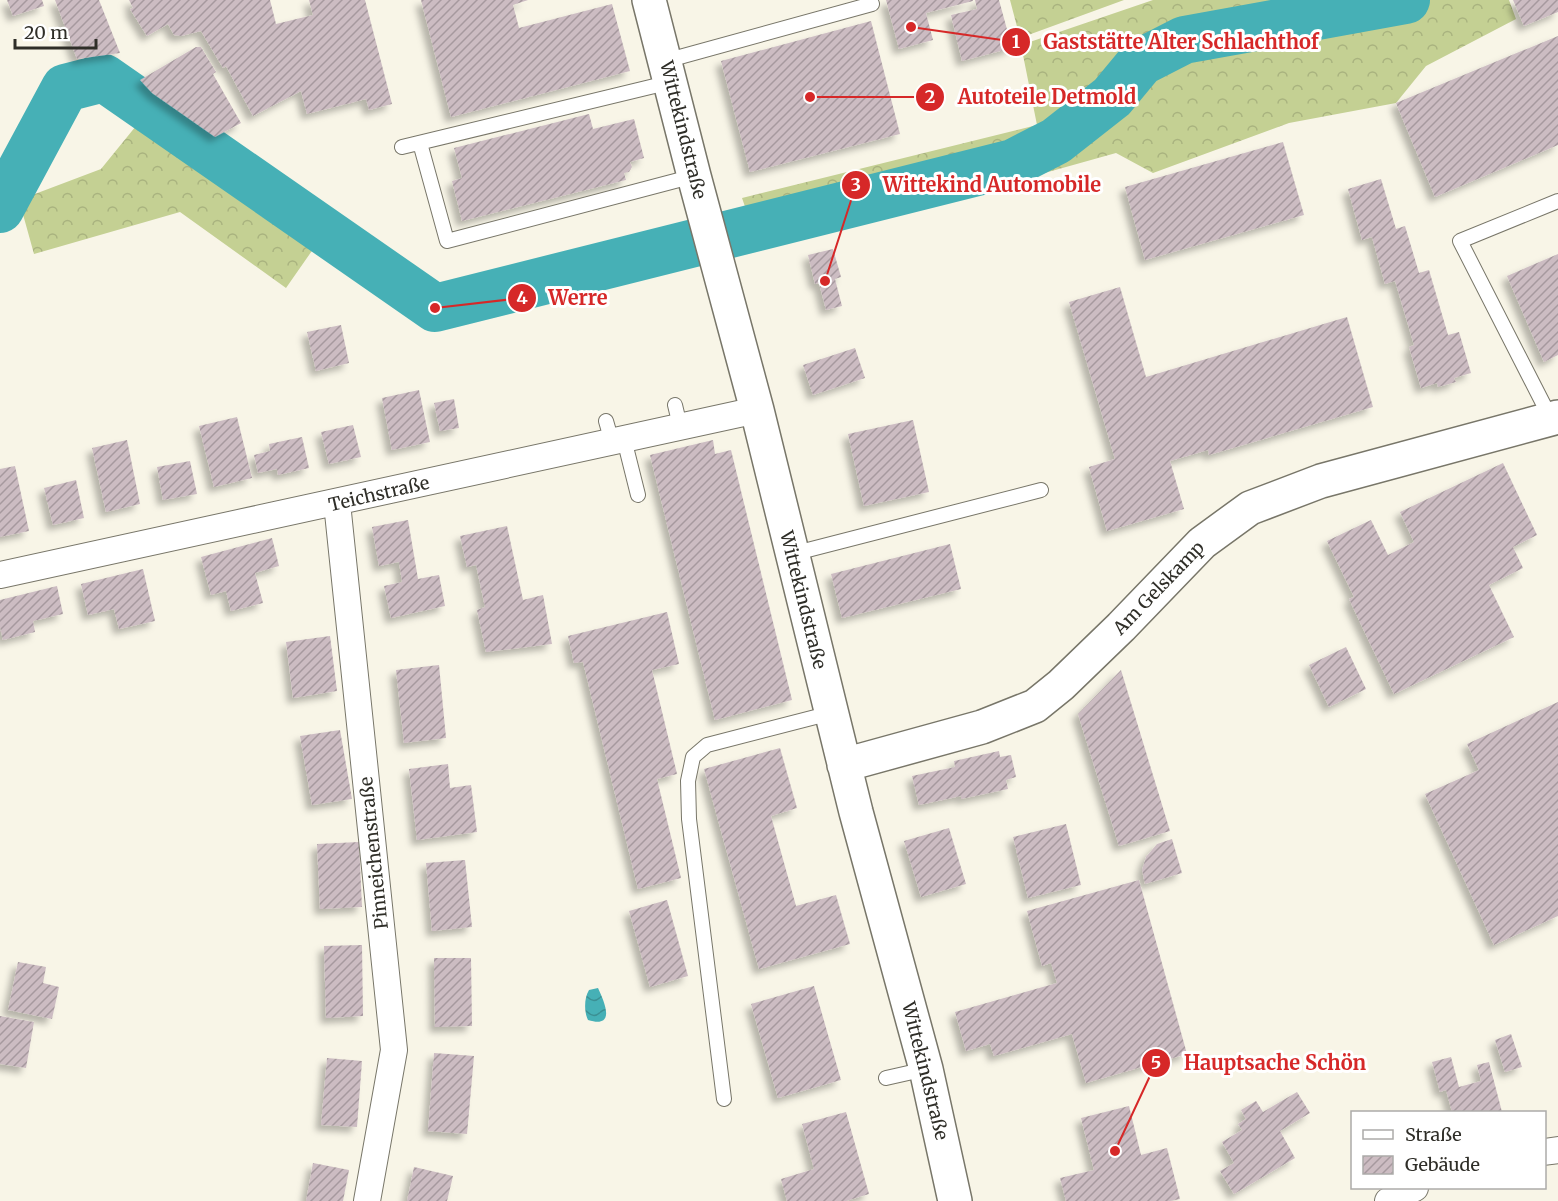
<svg xmlns="http://www.w3.org/2000/svg" width="1558" height="1201" viewBox="0 0 1558 1201" font-family="Merriweather,serif">
	<style>
		.forest { fill: url(#forest-crowns) }
		.water { fill: url(#water-waves) }
		.lines { fill: none; stroke-linecap: round; stroke-linejoin: round }
		.river { stroke: #46b0b6; stroke-width: 48 }
		.building { fill: url(#building-hatch); filter: url(#shadow) }
		.lane-casing { stroke: #787669; stroke-width: 16 }
		.street-casing { stroke: #787669; stroke-width: 28 }
		.secondary-casing { stroke: #787669; stroke-width: 36 }
		.lane { stroke: #fff; stroke-width: 14 }
		.street { stroke: #fff; stroke-width: 26 }
		.secondary { stroke: #fff; stroke-width: 33 }
		.labels { text-anchor: middle; stroke-width: 6; stroke-linejoin: round; paint-order: stroke }
		.street-label { font-size: 18px; fill: #2f2e28; stroke: #fff }
		.leader { fill: none; stroke: #d62828; stroke-width: 2 }
		.callout-dot { fill: #d62828; stroke: #fff; stroke-width: 2 }
		.mark-label { font-size: 18px; text-anchor: middle; font-weight: bold; fill: #fff }
		.callout-label { font-size: 20px; text-anchor: middle; font-weight: bold; fill: #d62828; stroke: #fff; stroke-width: 6; stroke-linejoin: round; paint-order: stroke }
	</style>
	<defs>
		<pattern id="forest-crowns" width="20" height="18" patternUnits="userSpaceOnUse" patternTransform="scale(1.5)"><rect width="20" height="18" fill="#c4d093"/><path d="M2 6a3 3 0 1 1 6 0M12 15a3 3 0 1 1 6 0" fill="none" stroke="#a9b37f"/></pattern>
		<pattern id="water-waves" width="16" height="10" patternUnits="userSpaceOnUse" patternTransform="scale(1.5)"><rect width="16" height="10" fill="#46b0b6"/><path d="M0 5q4-4 8 0t8 0" fill="none" stroke="#3b9094"/></pattern>
		<pattern id="building-hatch" width="6" height="6" patternUnits="userSpaceOnUse" patternTransform="scale(1.5)"><rect width="6" height="6" fill="#ccbcc2"/><path d="M-1 1l2-2M0 6l6-6M5 7l2-2" fill="none" stroke="#a6999e"/></pattern>
		<filter id="shadow"><feDropShadow dx="-5.5" dy="5.5" stdDeviation="3" flood-color="#0004"/></filter>
	</defs>
	<rect width="100%" height="100%" fill="#f8f5e7"/>
	<!-- forest -->
	<path class="forest" d="M 1010,0 L 1124,0 L 1020,38 Z
		M 1153,0 L 1509,0 L 1516,19 L 1426,66 L 1396,103 L 1289,123 L 1153,173 L 1116,153 L 856,226 L 758,244 L 742,198 L 1037,125 L 1021,45 Z
		M 136,126 L 168,150 L 208,170 L 261,216 L 316,245 L 286,288 L 180,212 L 34,254 L 19,200 L 101,169 Z"/>
	<!-- water -->
	<path class="water" d="M 598,988 C 604,1001 617,1029 588,1020 C 584,1012 584,998 589,990 Z"/>
	<g class="lines">
		<!-- river -->
		<path class="river" d="M 0,209 L 65,88 L 104,78 L 435,308 L 1013,163 L 1056,141 L 1112,97 L 1141,62 L 1184,40 L 1406,0"/>
	</g>
	<!-- building -->
	<path class="building" d="M 7,0 L 42,0 L 44,6 L 13,16 Z
		M 55,0 L 99,0 L 120,53 L 77,59 Z
		M 129,0 L 270,0 L 276,24 L 313,15 L 309,0 L 365,0 L 392,104 L 369,110 L 366,99 L 307,114 L 301,91 L 253,116 L 226,66 L 223,68 L 201,31 L 181,36 L 174,35 L 168,24 L 147,36 L 130,9 L 133,8 Z
		M 421,0 L 528,0 L 513,5 L 519,28 L 612,4 L 630,71 L 451,117 Z
		M 886,0 L 973,0 L 973,1 L 926,13 L 933,40 L 899,49 Z
		M 975,0 L 999,0 L 1012,48 L 962,61 L 951,15 L 977,9 Z
		M 1513,0 L 1558,0 L 1558,12 L 1524,26 Z
		M 871,21 L 900,134 L 750,172 L 721,61 Z
		M 1558,36 L 1558,145 L 1435,197 L 1396,103 Z
		M 196,47 L 201,47 L 216,72 L 213,74 L 241,123 L 215,137 L 152,93 L 140,80 Z
		M 589,114 L 593,129 L 634,119 L 644,158 L 630,162 L 632,167 L 629,172 L 624,173 L 626,180 L 462,221 L 452,181 L 462,178 L 454,148 Z
		M 1283,142 L 1304,215 L 1145,260 L 1125,187 Z
		M 1381,179 L 1396,229 L 1405,226 L 1419,273 L 1429,270 L 1448,335 L 1459,332 L 1471,373 L 1454,378 L 1456,382 L 1438,387 L 1437,383 L 1421,388 L 1409,347 L 1414,345 L 1395,281 L 1385,284 L 1372,237 L 1362,240 L 1348,189 Z
		M 833,249 L 841,277 L 835,279 L 842,306 L 826,310 L 819,283 L 815,284 L 808,255 Z
		M 1558,254 L 1558,355 L 1544,362 L 1507,276 Z
		M 1120,287 L 1146,377 L 1347,317 L 1373,407 L 1209,455 L 1208,450 L 1170,461 L 1184,509 L 1107,531 L 1089,467 L 1115,459 L 1069,302 Z
		M 341,325 L 349,363 L 316,371 L 307,332 Z
		M 855,348 L 865,378 L 813,395 L 803,365 Z
		M 419,390 L 430,442 L 392,450 L 382,398 Z
		M 454,399 L 459,428 L 440,431 L 434,403 Z
		M 237,417 L 252,478 L 214,487 L 199,426 Z
		M 913,420 L 929,492 L 864,506 L 848,434 Z
		M 353,425 L 361,457 L 329,464 L 321,432 Z
		M 302,437 L 309,468 L 278,475 L 277,469 L 258,473 L 254,455 L 270,451 L 269,444 Z
		M 127,440 L 140,504 L 106,512 L 92,448 Z
		M 713,440 L 715,454 L 731,450 L 792,700 L 715,720 L 650,455 Z
		M 190,461 L 197,494 L 163,500 L 157,467 Z
		M 1503,463 L 1537,535 L 1513,547 L 1523,568 L 1489,585 L 1514,637 L 1394,694 L 1349,599 L 1354,597 L 1327,541 L 1371,520 L 1388,555 L 1414,542 L 1400,512 Z
		M 15,466 L 29,531 L 0,537 L 0,469 Z
		M 76,480 L 84,518 L 53,525 L 44,488 Z
		M 408,520 L 418,579 L 439,575 L 445,606 L 391,618 L 384,586 L 402,582 L 399,562 L 379,566 L 372,527 Z
		M 507,526 L 523,600 L 543,595 L 552,644 L 486,652 L 477,610 L 485,607 L 476,565 L 467,567 L 460,536 Z
		M 272,538 L 279,566 L 255,573 L 263,603 L 231,611 L 226,591 L 211,595 L 201,557 Z
		M 950,544 L 961,589 L 842,618 L 831,574 Z
		M 143,569 L 155,621 L 119,629 L 114,609 L 88,615 L 81,584 Z
		M 57,586 L 63,614 L 33,621 L 35,632 L 3,640 L 0,627 L 0,600 Z
		M 667,612 L 679,664 L 652,670 L 677,774 L 657,779 L 681,878 L 638,889 L 583,662 L 574,663 L 568,636 Z
		M 330,636 L 337,691 L 293,698 L 286,642 Z
		M 1346,647 L 1366,689 L 1329,707 L 1309,665 Z
		M 439,665 L 446,738 L 404,743 L 396,670 Z
		M 1121,670 L 1170,831 L 1119,846 L 1078,714 Z
		M 1558,702 L 1558,916 L 1494,945 L 1425,794 L 1479,770 L 1467,744 Z
		M 340,730 L 352,799 L 312,805 L 300,736 Z
		M 780,748 L 797,808 L 771,816 L 796,906 L 836,895 L 850,944 L 759,969 L 704,769 Z
		M 999,751 L 1000,757 L 1011,755 L 1016,777 L 1006,780 L 1008,789 L 961,799 L 961,796 L 919,805 L 912,776 L 955,767 L 954,761 Z
		M 448,764 L 450,788 L 471,785 L 477,832 L 417,840 L 409,769 Z
		M 1066,824 L 1081,885 L 1028,898 L 1013,837 Z
		M 949,828 L 966,884 L 921,897 L 904,841 Z
		M 1172,839 L 1182,873 L 1145,884 L 1142,870 L 1146,857 L 1157,844 Z
		M 359,842 L 362,907 L 320,909 L 317,844 Z
		M 465,860 L 472,927 L 432,931 L 426,863 Z
		M 1139,880 L 1187,1054 L 1086,1083 L 1072,1034 L 994,1056 L 990,1044 L 966,1051 L 955,1012 L 1057,983 L 1051,963 L 1042,966 L 1027,911 Z
		M 667,900 L 688,976 L 650,987 L 629,911 Z
		M 362,945 L 363,1016 L 326,1018 L 324,946 Z
		M 434,958 L 471,958 L 472,1026 L 435,1027 Z
		M 18,962 L 46,967 L 43,983 L 59,987 L 52,1019 L 8,1010 Z
		M 814,986 L 841,1080 L 778,1098 L 751,1004 Z
		M 0,1016 L 34,1022 L 26,1068 L 0,1064 Z
		M 1511,1034 L 1522,1067 L 1505,1072 L 1495,1040 Z
		M 434,1053 L 474,1056 L 467,1134 L 428,1131 Z
		M 1451,1057 L 1459,1087 L 1481,1081 L 1477,1065 L 1489,1062 L 1502,1112 L 1452,1112 L 1446,1090 L 1440,1092 L 1432,1062 Z
		M 327,1058 L 362,1061 L 357,1127 L 321,1125 Z
		M 1297,1092 L 1310,1113 L 1280,1131 L 1295,1158 L 1234,1194 L 1220,1171 L 1234,1163 L 1222,1142 L 1242,1130 L 1238,1124 L 1246,1119 L 1241,1110 L 1256,1101 L 1263,1112 Z
		M 1129,1106 L 1141,1155 L 1167,1148 L 1180,1199 L 1170,1201 L 1066,1201 L 1060,1178 L 1094,1170 L 1081,1118 Z
		M 846,1112 L 869,1194 L 846,1201 L 787,1201 L 781,1179 L 814,1169 L 802,1124 Z
		M 313,1163 L 349,1170 L 343,1201 L 306,1201 Z
		M 414,1167 L 453,1176 L 447,1201 L 407,1201 Z"/>
	<g class="lines">
		<!-- lane casing -->
		<g class="lane-casing">
			<path id="lane" d="M 665,61 L 872,4 L 870,0
				M 420,143 L 447,241 L 694,176
				M 402,147 L 671,82
				M 675,405 L 680,426
				M 1551,419 L 1460,241 L 1558,201
				M 606,421 L 612,442
				M 624,439 L 638,495
				M 792,554 L 1041,490
				M 886,1078 L 926,1069
				M 724,1099 L 689,819 L 688,781 L 693,757 L 707,745 L 831,713"/>
		</g>
		<!-- street casing -->
		<g class="street-casing">
			<path id="street" d="M 337,503 L 394,1050 L 367,1201
				M 0,575 L 757,410
				M 1544,1152 L 1558,1150
				M 1388,1201 L 1415,1188"/>
		</g>
		<!-- secondary casing -->
		<g class="secondary-casing">
			<path id="secondary" d="M 649,0 L 694,176 L 757,410 L 856,812 L 926,1069 L 955,1201
				M 844,765 L 982,727 L 1035,706 L 1061,685 L 1121,627 L 1202,543 L 1250,508 L 1321,481 L 1558,417"/>
		</g>
		<!-- lane -->
		<use href="#lane" class="lane"/>
		<!-- street -->
		<use href="#street" class="street"/>
		<!-- secondary -->
		<use href="#secondary" class="secondary"/>
	</g>
	<g class="labels">
		<!-- street labels -->
		<g class="street-label">
			<text transform="translate(683 130) rotate(76)" y="6">Wittekindstraße</text>
			<text transform="translate(379 494) rotate(-13)" y="6">Teichstraße</text>
			<text transform="translate(1159 588) rotate(-46)" y="6">Am Gelskamp</text>
			<text transform="translate(803 600) rotate(76)" y="6">Wittekindstraße</text>
			<text transform="translate(374 853) rotate(-96)" y="6">Pinneichenstraße</text>
			<text transform="translate(925 1071) rotate(76)" y="6">Wittekindstraße</text>
		</g>
	</g>
	<!-- callouts -->
	<path class="leader" d="M911 27L1016 42M810 97L930 97M825 281L856 185M435 308L522 298M1115 1151L1156 1063"/>
	<g class="callout-dot">
		<circle cx="911" cy="27" r="6"/>
		<circle cx="810" cy="97" r="6"/>
		<circle cx="825" cy="281" r="6"/>
		<circle cx="435" cy="308" r="6"/>
		<circle cx="1115" cy="1151" r="6"/>
		<circle cx="1016" cy="42" r="15"/>
		<circle cx="930" cy="97" r="15"/>
		<circle cx="856" cy="185" r="15"/>
		<circle cx="522" cy="298" r="15"/>
		<circle cx="1156" cy="1063" r="15"/>
	</g>
	<g class="mark-label">
		<text x="1016" y="48">1</text>
		<text x="930" y="103">2</text>
		<text x="856" y="191">3</text>
		<text x="522" y="304">4</text>
		<text x="1156" y="1069">5</text>
	</g>
	<g class="callout-label">
		<text x="1181" y="49">Gaststätte Alter Schlachthof</text>
		<text x="1047" y="104">Autoteile Detmold</text>
		<text x="992" y="192">Wittekind Automobile</text>
		<text x="578" y="305">Werre</text>
		<text x="1275" y="1070">Hauptsache Schön</text>
	</g>
	<!-- legend -->
	<rect x="1351" y="1111" width="195" height="78" fill="#ffffff" stroke="#acaba9" stroke-width="1.5"/>
	<rect x="1363" y="1130" width="30" height="9" fill="#ffffff" stroke="#acaba9" stroke-width="1.5"/>
	<text x="1405" y="1141" font-size="18" fill="#2f2e28">Straße</text>
	<rect x="1363" y="1156" width="30" height="18" fill="url(#building-hatch)" stroke="#acaba9" stroke-width="1.5"/>
	<text x="1405" y="1171" font-size="18" fill="#2f2e28">Gebäude</text>
	<!-- scale -->
	<path d="M15 39v9h81v-9" fill="none" stroke="#2f2e28" stroke-width="3"/>
	<text x="24" y="39" font-size="18" fill="#2f2e28" stroke="#ffffff" stroke-width="4.5" paint-order="stroke">20 m</text>
</svg>
